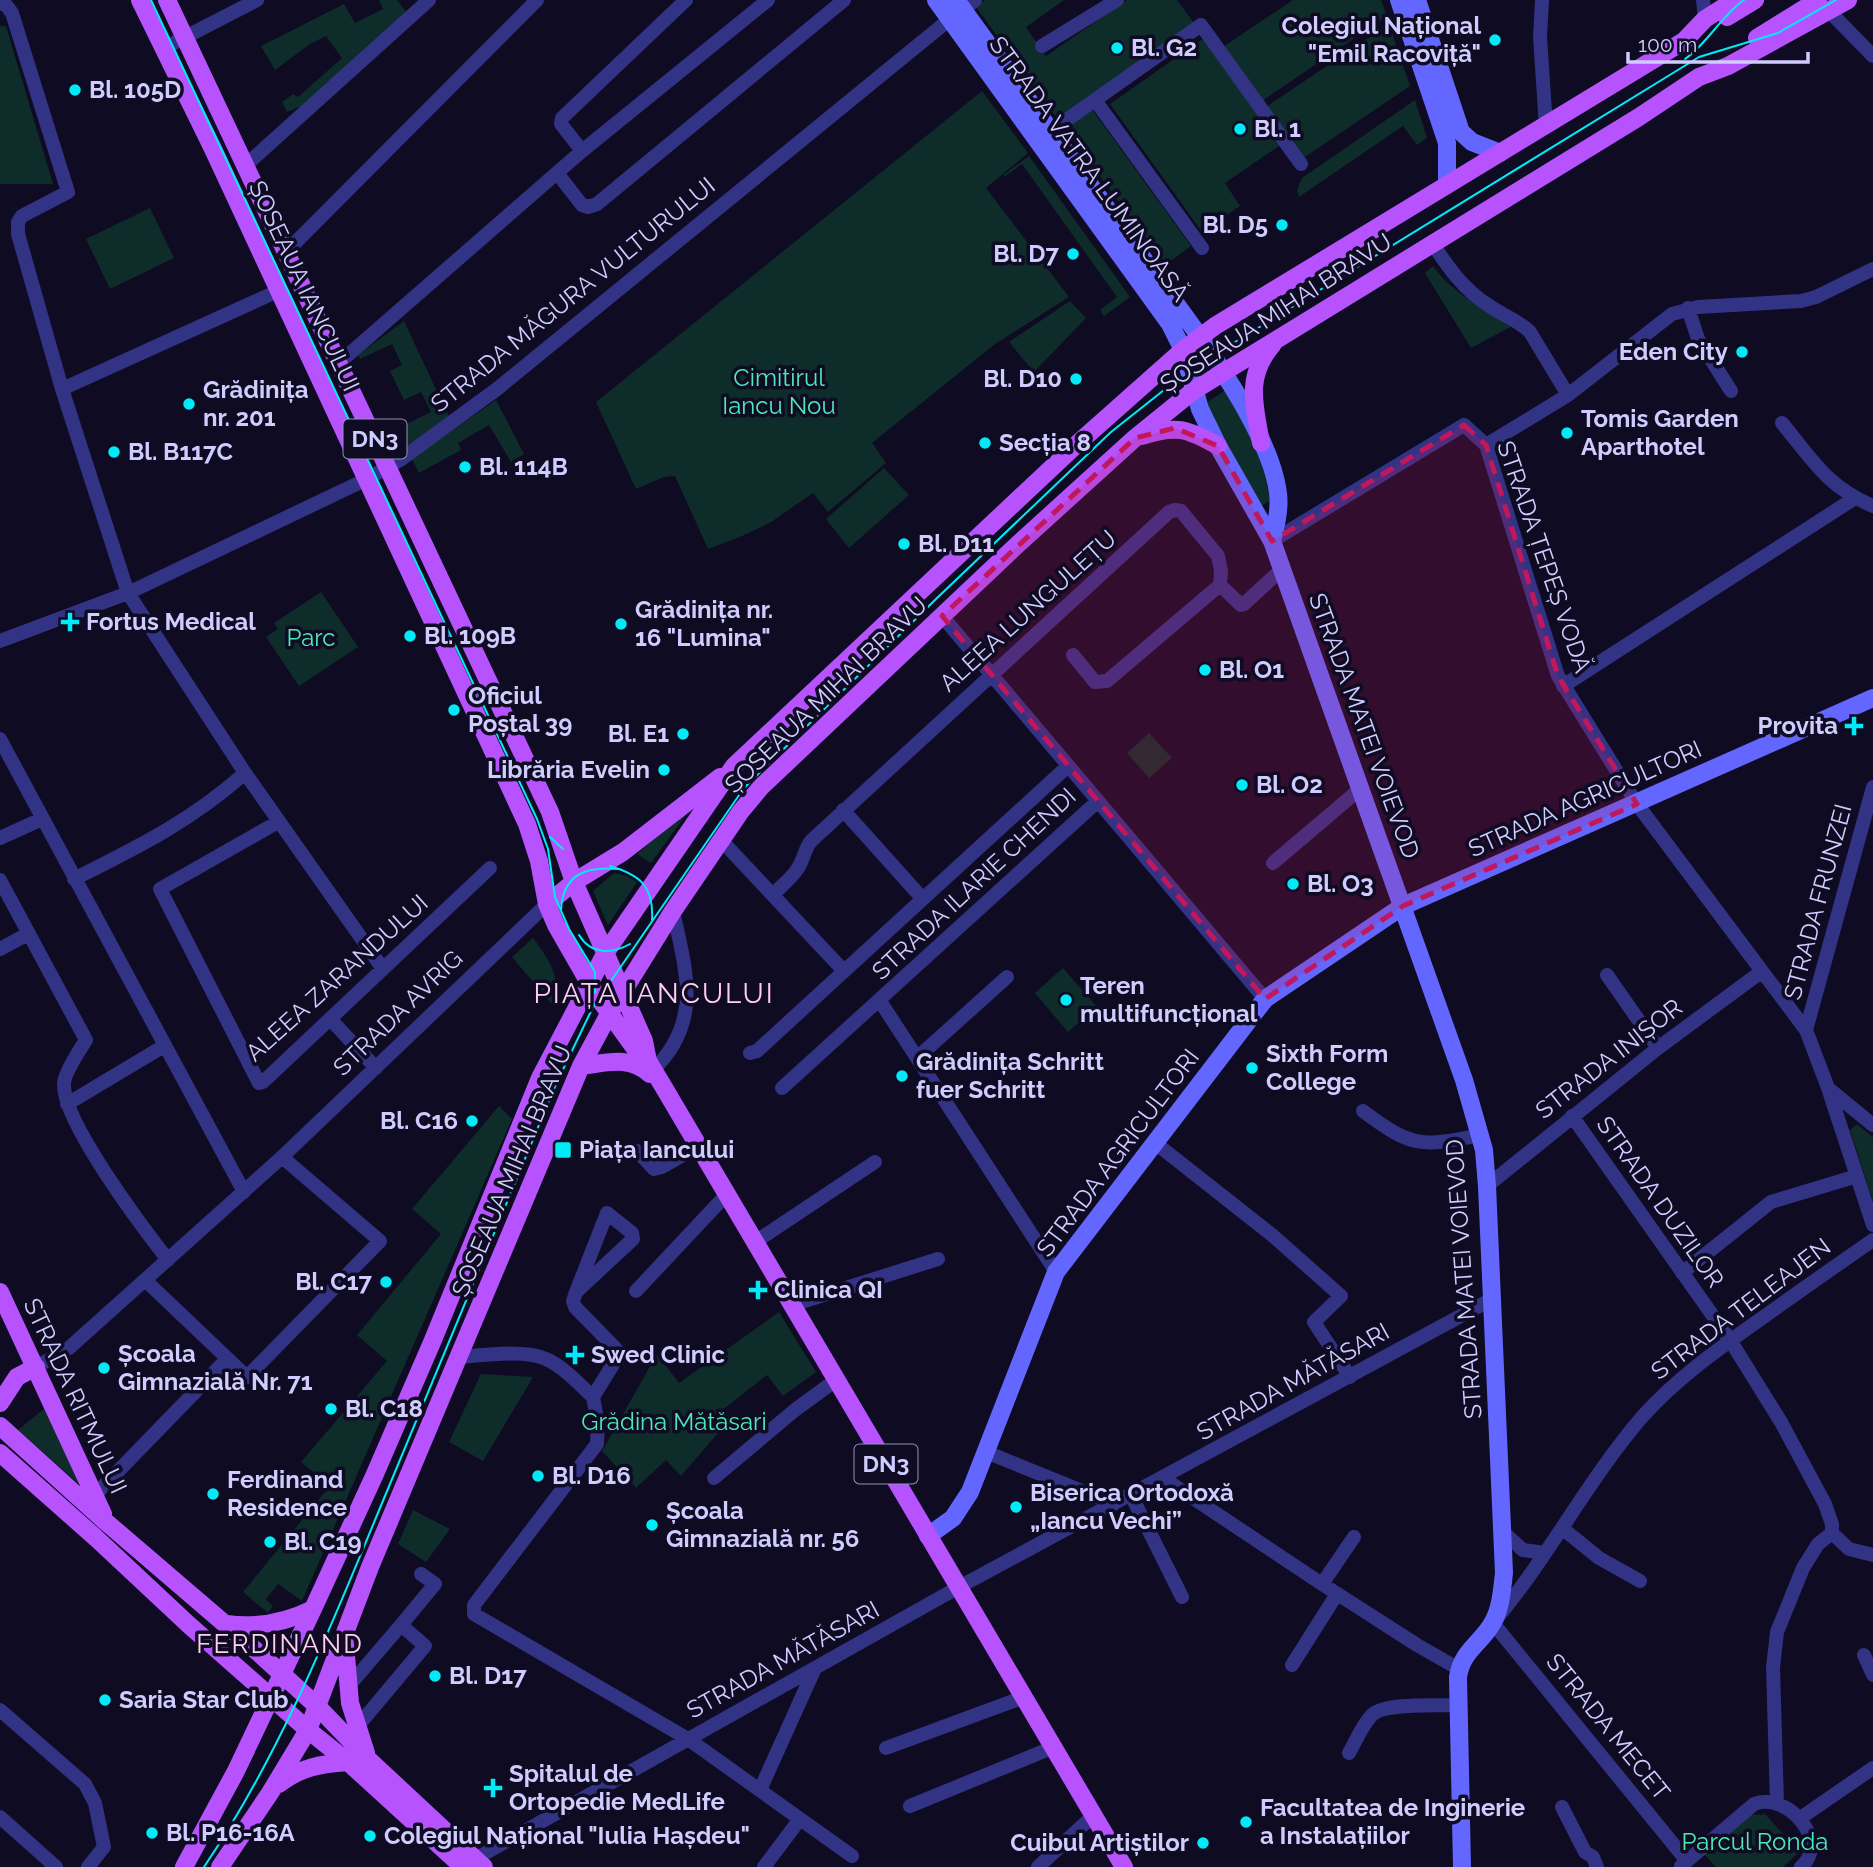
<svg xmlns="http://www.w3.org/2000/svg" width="1873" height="1867" viewBox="0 0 1873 1867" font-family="Raleway,sans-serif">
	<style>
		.green { fill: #0e2d2a }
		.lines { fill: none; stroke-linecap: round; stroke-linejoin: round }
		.street { stroke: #323385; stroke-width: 14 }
		.secondary { stroke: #6367ff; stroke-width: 18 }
		.primary { stroke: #b653ff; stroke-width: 18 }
		.tram { stroke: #00ebf7; stroke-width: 2 }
		.marked { fill: #c2185b; fill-opacity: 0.2; stroke: #c2185b; stroke-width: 5; stroke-dasharray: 14 9; stroke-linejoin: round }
		.poi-dot { fill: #00ebf7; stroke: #0e0b22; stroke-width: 2.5 }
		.labels { text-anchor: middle; stroke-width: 7; stroke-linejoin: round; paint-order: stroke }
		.shield { fill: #0e0b22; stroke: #9692bd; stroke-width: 2 }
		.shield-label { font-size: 23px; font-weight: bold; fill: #d0ccff }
		.poi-label { font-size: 24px; font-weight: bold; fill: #d0ccff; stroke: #0e0b22; text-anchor: start }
		.street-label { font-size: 24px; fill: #d0ccff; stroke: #0e0b22 }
		.park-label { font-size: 24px; fill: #4ee9bb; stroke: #0e0b22 }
		.neighbourhood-label { font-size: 26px; letter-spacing: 2px; fill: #ffcef0; stroke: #0e0b22 }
		.quarter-label { font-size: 28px; letter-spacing: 2px; fill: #ffcef0; stroke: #0e0b22 }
	</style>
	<rect width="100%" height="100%" fill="#0e0b22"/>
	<!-- green -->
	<path class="green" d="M 379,0 L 397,0 L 407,13 L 306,104 L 287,112 L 282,102 L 293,94 L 298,97 L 342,58 L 326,36 L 310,44 L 275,70 L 261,46 L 344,4 L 355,23 L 383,9 Z
		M 985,0 L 1064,0 L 1026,27 L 1046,56 L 1127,0 L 1177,0 L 1194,23 L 1058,120 L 976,7 Z
		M 1293,0 L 1381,0 L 1387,16 L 1262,101 L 1223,47 Z
		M 1389,24 L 1410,86 L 1302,159 L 1266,107 Z
		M 0,26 L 6,26 L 53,184 L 0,184 Z
		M 1204,38 L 1279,146 L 1225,183 L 1240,206 L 1202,232 L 1110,104 Z
		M 982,91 L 1028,153 L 986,188 L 1069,297 L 995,344 L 872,443 L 886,463 L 828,512 L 813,493 L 771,522 L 742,536 L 708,549 L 675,476 L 664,477 L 636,489 L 596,402 Z
		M 1415,100 L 1427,138 L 1417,145 L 1403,126 L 1299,197 L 1297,190 L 1302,178 Z
		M 1091,108 L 1191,246 L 1165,265 L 1064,127 Z
		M 1029,156 L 1130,297 L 1104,316 L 1100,310 L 1117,297 L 1022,164 L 1004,177 L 1003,175 Z
		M 150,208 L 174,258 L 110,289 L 86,239 Z
		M 1433,266 C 1453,294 1484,309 1514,325 L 1471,348 L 1425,273 Z
		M 1070,301 L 1086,318 L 1034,372 L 1009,342 Z
		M 404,321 L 449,417 L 403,449 L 394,430 L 431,412 L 421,392 L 404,400 L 390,371 L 402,365 L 392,344 L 360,359 L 358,355 Z
		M 1230,387 C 1247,424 1264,460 1270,501 L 1257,508 L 1202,406 Z
		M 496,400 L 524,454 L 511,462 L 489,425 L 458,443 L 461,450 L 419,473 L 412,459 Z
		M 884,468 L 909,495 L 849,548 L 826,519 Z
		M 321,592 L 358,647 L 299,686 L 266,637 L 278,629 L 274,623 Z
		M 1149,733 L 1172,758 L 1149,778 L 1127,753 Z
		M 688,812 L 651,863 L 637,854 L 675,820 Z
		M 614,873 L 627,876 L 637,882 L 608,925 L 593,891 Z
		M 533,938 C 546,955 566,983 551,1003 L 512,957 Z
		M 1063,968 L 1097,1007 L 1068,1032 L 1035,993 Z
		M 499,1106 L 512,1119 L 302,1601 L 278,1584 L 266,1599 L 273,1606 L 268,1613 L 243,1592 L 330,1486 L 301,1462 L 387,1361 L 357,1335 L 441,1234 L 412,1209 Z
		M 1857,1124 L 1873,1137 L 1873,1201 L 1850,1130 Z
		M 779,1312 L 816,1372 L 783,1396 L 767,1375 L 715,1416 L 723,1427 L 681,1476 L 666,1460 L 636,1488 L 602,1451 L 657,1354 L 679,1383 Z
		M 481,1374 L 533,1377 L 483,1461 L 449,1442 Z
		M 45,1408 L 81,1486 L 18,1430 Z
		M 413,1510 L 450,1529 L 426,1562 L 398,1544 Z
		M 1764,1813 L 1799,1852 L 1783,1867 L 1716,1867 L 1703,1853 L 1748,1814 L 1762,1815 Z"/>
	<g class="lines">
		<!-- street -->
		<path class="street" d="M 1542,0 L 1540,37 L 1546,127
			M 1703,0 L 1705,19
			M 0,3 L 6,5 L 12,13 L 68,192 L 22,216 L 18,222 L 18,234 L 62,389 L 128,593 L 245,773 L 383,969
			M 963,10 L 975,0
			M 1829,11 L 1873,56
			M 1042,46 L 1117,0
			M 164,48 L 257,0
			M 1095,100 L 1202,248
			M 1051,131 L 1201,25 L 1301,164
			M 582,151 L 561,124 L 562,118 L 686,0
			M 246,165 L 429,0
			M 557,173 L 582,205 L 588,207 L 597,204 L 844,0
			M 1432,243 C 1448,267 1463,289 1488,305 C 1502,315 1518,320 1530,332 L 1568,395
			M 287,251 L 537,0
			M 1688,308 L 1698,339 L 1731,391
			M 340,362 L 582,151 L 768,0
			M 62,389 L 278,291
			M 1782,423 C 1812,459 1827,487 1873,506
			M 1486,445 L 1568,395 L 1672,314 L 1698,307 L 1801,301 L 1816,297 L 1873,269
			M 1272,541 L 1464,425 L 1486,445 L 1558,676 L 1637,804 L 1806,1030 L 1828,1088 L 1873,1225
			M 942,616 L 1265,999
			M 0,641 L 128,593 L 367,479 L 400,460 L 497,389 L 950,19
			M 1073,655 L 1095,682 L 1107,681 L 1220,585
			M 1563,686 L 1855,498
			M 0,739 L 244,1192
			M 843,810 L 922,898
			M 278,822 L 160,889 L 259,1083 L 263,1082 L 490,868
			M 0,838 L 42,819
			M 721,840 L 843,970
			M 1273,863 L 1360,789
			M 74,879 C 138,847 191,821 245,773
			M 0,880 L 86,1040 C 80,1050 64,1073 64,1084 C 62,1121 143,1228 168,1260
			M 773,895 C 781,886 792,878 798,868 C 804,859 804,850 811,841 L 1169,512 L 1175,510 L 1181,511 L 1218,556 L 1221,571 L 1220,585 L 1241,605 L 1244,604 L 1282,569
			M 0,949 L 28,934
			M 1607,975 L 1658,1048
			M 880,1001 L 1056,1272
			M 331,1020 L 376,1068
			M 1806,1030 L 1873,787
			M 750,1053 L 757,1051 L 1068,766
			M 918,1057 L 1007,977
			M 653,1070 C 703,1022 686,971 673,911
			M 782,1088 L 1098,801
			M 1829,1089 L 1873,1125
			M 67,1104 L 164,1046
			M 1363,1111 C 1412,1148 1422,1147 1480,1135
			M 1572,1116 L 1730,1340 L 1781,1422 L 1825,1504 L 1832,1524 L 1832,1533
			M 1154,1142 L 1272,1235 L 1341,1296 L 1314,1322 L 1350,1377
			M 637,1151 L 654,1169 L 662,1167 L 699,1146
			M 1487,1186 L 1658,1048 L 1761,972
			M 755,1242 L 875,1162
			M 1682,1273 L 1771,1202 L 1857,1176
			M 145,1280 L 247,1377 L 380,1241 L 282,1157
			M 636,1291 L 727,1194
			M 576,1292 L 633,1239 L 632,1233 L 607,1213 L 576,1292 L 573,1301 L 575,1307 L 617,1350 L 615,1361 L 593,1397 L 598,1424 L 597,1444 L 474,1605 L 474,1614 L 688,1739 L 852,1856
			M 792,1305 L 938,1259
			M 459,1357 C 483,1355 525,1349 546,1359 C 564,1367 579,1384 593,1397
			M 36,1367 L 69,1348 L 282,1157 L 547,904
			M 986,1452 L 1114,1504
			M 714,1478 L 795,1410 L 836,1380
			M 1163,1478 L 1322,1584 L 1417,1645 L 1459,1669
			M 1131,1495 L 1182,1597
			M 94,1496 L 227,1359
			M 1562,1528 L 1599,1558 L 1640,1581
			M 1503,1532 L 1523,1550 L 1545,1553
			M 1832,1533 L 1849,1549 L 1873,1555
			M 1322,1584 L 1354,1537
			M 1864,1655 L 1873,1675
			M 1292,1665 L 1337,1594
			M 353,1681 L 401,1625
			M 0,1710 L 85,1784 L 95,1803 L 104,1847 L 88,1867
			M 357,1727 L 425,1646 L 401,1625 L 435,1584 L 421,1574
			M 886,1748 L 1024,1697
			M 1349,1753 C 1356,1741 1362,1725 1372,1715 C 1384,1702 1439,1706 1458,1705
			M 760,1790 L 815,1668
			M 1777,1803 L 1773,1668 L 1777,1632 L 1803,1568 L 1818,1544 L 1832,1533
			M 910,1806 L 1054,1747
			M 1562,1807 L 1585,1852 L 1593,1857 L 1597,1867
			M 0,1817 L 56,1867
			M 1799,1819 L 1873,1768
			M 475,1859 L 959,1587 L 1492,1299
			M 1687,1861 L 1493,1623 C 1548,1558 1587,1481 1642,1417 C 1678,1377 1721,1347 1765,1316 C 1801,1290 1837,1265 1873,1240
			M 1681,1866 L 1754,1804 C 1787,1791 1831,1841 1801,1867
			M 764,1867 L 800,1819
			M 1038,1867 L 1094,1815"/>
		<!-- secondary -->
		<path class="secondary" d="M 936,0 L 1170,324 L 1183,350 L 1200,409 L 1218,446 L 1272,541 L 1464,1080 L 1484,1150 L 1487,1186 L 1504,1573 C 1502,1589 1501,1608 1493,1622 C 1482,1643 1462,1650 1458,1677 L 1462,1867
			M 956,0 L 1200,337 C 1227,377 1272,444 1278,493 C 1280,509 1276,525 1272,541
			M 1399,0 L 1447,143 L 1447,185
			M 1417,0 L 1461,132 L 1472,142 L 1500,153
			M 928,1536 L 953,1518 L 970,1492 L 1056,1272 L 1265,999 L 1403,906 L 1873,698"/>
		<!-- primary -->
		<path class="primary" d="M 140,0 L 213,149 L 527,824 L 539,861 L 547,904 L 556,925 L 595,993 L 636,1050 L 648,1061 L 663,1086 L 1124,1867
			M 167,0 L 550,812 L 574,882 L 644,1041 L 648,1061
			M 1727,17 L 1755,0
			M 1757,38 L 1818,0
			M 1142,436 C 1175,425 1187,428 1218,446
			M 1261,443 C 1254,404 1245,376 1273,344
			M 547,904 L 574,882 L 623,852 L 720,777
			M 581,1066 C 606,1063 629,1055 650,1074
			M 0,1292 L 103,1514
			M 0,1403 L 17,1377 L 36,1367
			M 0,1426 L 106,1522 L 261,1655 L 318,1707 L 369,1760 L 484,1867
			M 0,1453 L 96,1538 L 189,1625 L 308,1730 L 348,1762 L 463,1867
			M 227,1624 C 258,1628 285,1623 313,1609
			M 345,1644 L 350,1703 L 366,1753
			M 279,1784 C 301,1767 321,1764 348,1762
			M 184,1867 L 236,1771 L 313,1609 L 375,1474 L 433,1340 L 540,1078 L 606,952 L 734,766 L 1076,445 L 1183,350 L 1215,326 L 1684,41 L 1705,19 L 1735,0
			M 220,1867 L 270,1793 L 308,1730 L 370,1567 L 581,1066 L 609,1014 L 673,911 L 741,811 L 761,787 L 1017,545 L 1135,438 L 1193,391 L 1639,117 L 1699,77 L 1728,66 L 1848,0"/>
		<!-- tram -->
		<path class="tram" d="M 151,0 L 537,819 L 548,849 L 555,897 L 569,929 L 595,972 L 595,993
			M 1685,59 C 1708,43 1721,16 1744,0
			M 550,837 L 563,849
			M 610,866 C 640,875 654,886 652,920
			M 561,910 C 563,874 586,866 618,869
			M 579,935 C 591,955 612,954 630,944
			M 204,1867 C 282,1752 332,1623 385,1496 C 442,1358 499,1221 556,1084 L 593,1007 L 744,788 L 936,599 L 1111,432 L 1164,390 L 1227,347 L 1699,57 L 1778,33 L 1836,0"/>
	</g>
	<!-- marked area -->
	<path class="marked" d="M 1464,425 L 1486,445 L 1558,676 L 1637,804 L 1403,906 L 1265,999 L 942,616 L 1135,438 L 1175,428 L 1218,446 L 1272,541 Z"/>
	<!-- markers -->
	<g class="poi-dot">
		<circle cx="1495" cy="40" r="7"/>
		<circle cx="1117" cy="48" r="7"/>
		<circle cx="75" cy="90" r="7"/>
		<circle cx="1240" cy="129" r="7"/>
		<circle cx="1282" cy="225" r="7"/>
		<circle cx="1073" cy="254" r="7"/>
		<circle cx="1742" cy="352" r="7"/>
		<circle cx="1076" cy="379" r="7"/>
		<circle cx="189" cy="404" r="7"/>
		<circle cx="1567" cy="433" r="7"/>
		<circle cx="985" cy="443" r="7"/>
		<circle cx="114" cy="452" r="7"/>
		<circle cx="465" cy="467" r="7"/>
		<circle cx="904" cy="544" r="7"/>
		<path d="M66.5 611.5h7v7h7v7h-7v7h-7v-7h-7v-7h7z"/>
		<circle cx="621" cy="624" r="7"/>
		<circle cx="410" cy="636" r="7"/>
		<circle cx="1205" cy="670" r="7"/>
		<circle cx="454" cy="710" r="7"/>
		<path d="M1850.5 715.5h7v7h7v7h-7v7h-7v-7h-7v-7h7z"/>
		<circle cx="683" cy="734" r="7"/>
		<circle cx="664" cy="770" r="7"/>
		<circle cx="1242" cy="785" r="7"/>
		<circle cx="1293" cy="884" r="7"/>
		<circle cx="1066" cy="1000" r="7"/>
		<circle cx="1252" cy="1068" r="7"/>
		<circle cx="902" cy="1076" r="7"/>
		<circle cx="472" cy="1121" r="7"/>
		<rect x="554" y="1141" width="18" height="18" rx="3.5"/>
		<circle cx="386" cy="1282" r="7"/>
		<path d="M754.5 1279.5h7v7h7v7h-7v7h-7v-7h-7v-7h7z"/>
		<path d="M571.5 1344.5h7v7h7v7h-7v7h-7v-7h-7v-7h7z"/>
		<circle cx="104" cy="1368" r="7"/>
		<circle cx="331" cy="1409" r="7"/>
		<circle cx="538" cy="1476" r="7"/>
		<circle cx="213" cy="1494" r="7"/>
		<circle cx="1016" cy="1507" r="7"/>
		<circle cx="652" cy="1525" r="7"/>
		<circle cx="270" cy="1542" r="7"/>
		<circle cx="435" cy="1676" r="7"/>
		<circle cx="105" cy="1700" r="7"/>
		<path d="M489.5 1777.5h7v7h7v7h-7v7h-7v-7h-7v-7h7z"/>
		<circle cx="1246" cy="1822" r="7"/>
		<circle cx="152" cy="1833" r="7"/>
		<circle cx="370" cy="1836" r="7"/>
		<circle cx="1203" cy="1843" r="7"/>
	</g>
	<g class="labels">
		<!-- shield labels -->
		<g class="shield">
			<rect x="343.5" y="419.5" width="63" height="39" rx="5"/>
			<rect x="854.5" y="1444.5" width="63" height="39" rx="5"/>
		</g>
		<g class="shield-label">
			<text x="375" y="447">DN3</text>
			<text x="886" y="1472">DN3</text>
		</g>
		<!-- poi labels -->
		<g class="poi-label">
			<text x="1481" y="34" text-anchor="end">Colegiul Național<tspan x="1481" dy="28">"Emil Racoviță"</tspan></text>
			<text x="1131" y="56">Bl. G2</text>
			<text x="89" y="98">Bl. 105D</text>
			<text x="1254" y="137">Bl. 1</text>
			<text x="1268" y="233" text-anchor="end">Bl. D5</text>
			<text x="1059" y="262" text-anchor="end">Bl. D7</text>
			<text x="1728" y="360" text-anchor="end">Eden City</text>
			<text x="1062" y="387" text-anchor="end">Bl. D10</text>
			<text x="203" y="398">Grădinița<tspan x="203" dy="28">nr. 201</tspan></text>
			<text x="1581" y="427">Tomis Garden<tspan x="1581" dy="28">Aparthotel</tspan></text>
			<text x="999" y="451">Secția 8</text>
			<text x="128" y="460">Bl. B117C</text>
			<text x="479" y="475">Bl. 114B</text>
			<text x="918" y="552">Bl. D11</text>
			<text x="635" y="618">Grădinița nr.<tspan x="635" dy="28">16 "Lumina"</tspan></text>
			<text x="86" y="630">Fortus Medical</text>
			<text x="424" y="644">Bl. 109B</text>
			<text x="1219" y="678">Bl. O1</text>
			<text x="468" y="704">Oficiul<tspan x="468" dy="28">Poștal 39</tspan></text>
			<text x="1838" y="734" text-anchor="end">Provita</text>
			<text x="669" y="742" text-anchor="end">Bl. E1</text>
			<text x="650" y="778" text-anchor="end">Librăria Evelin</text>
			<text x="1256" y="793">Bl. O2</text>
			<text x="1307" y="892">Bl. O3</text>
			<text x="1080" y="994">Teren<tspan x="1080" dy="28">multifuncțional</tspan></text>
			<text x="1266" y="1062">Sixth Form<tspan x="1266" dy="28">College</tspan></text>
			<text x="916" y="1070">Grădinița Schritt<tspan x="916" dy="28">fuer Schritt</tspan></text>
			<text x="458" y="1129" text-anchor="end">Bl. C16</text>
			<text x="579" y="1158">Piața Iancului</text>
			<text x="372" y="1290" text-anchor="end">Bl. C17</text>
			<text x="774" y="1298">Clinica QI</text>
			<text x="118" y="1362">Școala<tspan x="118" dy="28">Gimnazială Nr. 71</tspan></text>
			<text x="591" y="1363">Swed Clinic</text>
			<text x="345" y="1417">Bl. C18</text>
			<text x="552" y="1484">Bl. D16</text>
			<text x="227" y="1488">Ferdinand<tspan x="227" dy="28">Residence</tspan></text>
			<text x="1030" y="1501">Biserica Ortodoxă<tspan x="1030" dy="28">„Iancu Vechi”</tspan></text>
			<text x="666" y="1519">Școala<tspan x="666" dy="28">Gimnazială nr. 56</tspan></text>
			<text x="284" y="1550">Bl. C19</text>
			<text x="449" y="1684">Bl. D17</text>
			<text x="119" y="1708">Saria Star Club</text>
			<text x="509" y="1782">Spitalul de<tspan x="509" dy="28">Ortopedie MedLife</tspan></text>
			<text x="1260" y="1816">Facultatea de Inginerie<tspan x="1260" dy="28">a Instalațiilor</tspan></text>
			<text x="166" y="1841">Bl. P16-16A</text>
			<text x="384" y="1844">Colegiul Național "Iulia Hașdeu"</text>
			<text x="1189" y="1851" text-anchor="end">Cuibul Artiștilor</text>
		</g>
		<!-- street labels -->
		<g class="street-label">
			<text transform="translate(1089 169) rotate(54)" y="8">STRADA VATRA LUMINOASĂ</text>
			<text transform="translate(304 286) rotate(65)" y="8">ȘOSEAUA IANCULUI</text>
			<text transform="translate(573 295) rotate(-39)" y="8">STRADA MĂGURA VULTURULUI</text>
			<text transform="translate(1276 313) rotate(-33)" y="8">ȘOSEAUA MIHAI BRAVU</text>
			<text transform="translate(1544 557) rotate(71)" y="8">STRADA ȚEPEȘ VODĂ</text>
			<text transform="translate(1028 611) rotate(-42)" y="8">ALEEA LUNGULEȚU</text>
			<text transform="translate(826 695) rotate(-44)" y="8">ȘOSEAUA MIHAI BRAVU</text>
			<text transform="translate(1364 726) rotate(70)" y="8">STRADA MATEI VOIEVOD</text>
			<text transform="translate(1585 799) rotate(-24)" y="8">STRADA AGRICULTORI</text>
			<text transform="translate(974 884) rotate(-43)" y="8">STRADA ILARIE CHENDI</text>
			<text transform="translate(1818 902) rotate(-75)" y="8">STRADA FRUNZEI</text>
			<text transform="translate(337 978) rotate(-42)" y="8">ALEEA ZARANDULUI</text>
			<text transform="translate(398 1013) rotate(-44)" y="8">STRADA AVRIG</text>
			<text transform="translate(1609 1059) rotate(-38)" y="8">STRADA INIȘOR</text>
			<text transform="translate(1118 1153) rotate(-53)" y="8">STRADA AGRICULTORI</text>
			<text transform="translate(512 1171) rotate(-67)" y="8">ȘOSEAUA MIHAI BRAVU</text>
			<text transform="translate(1660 1202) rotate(55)" y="8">STRADA DUZILOR</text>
			<text transform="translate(1464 1279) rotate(-94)" y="8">STRADA MATEI VOIEVOD</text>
			<text transform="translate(1741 1309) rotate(-37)" y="8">STRADA TELEAJEN</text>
			<text transform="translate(1293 1382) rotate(-29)" y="8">STRADA MĂTĂSARI</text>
			<text transform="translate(75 1396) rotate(65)" y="8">STRADA RITMULUI</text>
			<text transform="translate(783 1660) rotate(-29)" y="8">STRADA MĂTĂSARI</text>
			<text transform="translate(1608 1727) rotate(51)" y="8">STRADA MECET</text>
		</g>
		<!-- park labels -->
		<g class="park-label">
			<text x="779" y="386">Cimitirul<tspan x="779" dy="28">Iancu Nou</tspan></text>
			<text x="311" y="646">Parc</text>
			<text x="674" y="1430">Grădina Mătăsari</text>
			<text x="1755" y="1850">Parcul Ronda</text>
		</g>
		<!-- neighbourhood labels -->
		<g class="neighbourhood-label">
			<text x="280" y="1653">FERDINAND</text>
		</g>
		<!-- quarter labels -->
		<g class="quarter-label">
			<text x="654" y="1003">PIAȚA IANCULUI</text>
		</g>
	</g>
	<!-- scale -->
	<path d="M1628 52v10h180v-10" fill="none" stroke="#d0ccff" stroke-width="3.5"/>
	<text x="1638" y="52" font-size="21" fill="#d0ccff" stroke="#0e0b22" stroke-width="5" paint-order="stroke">100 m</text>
</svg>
